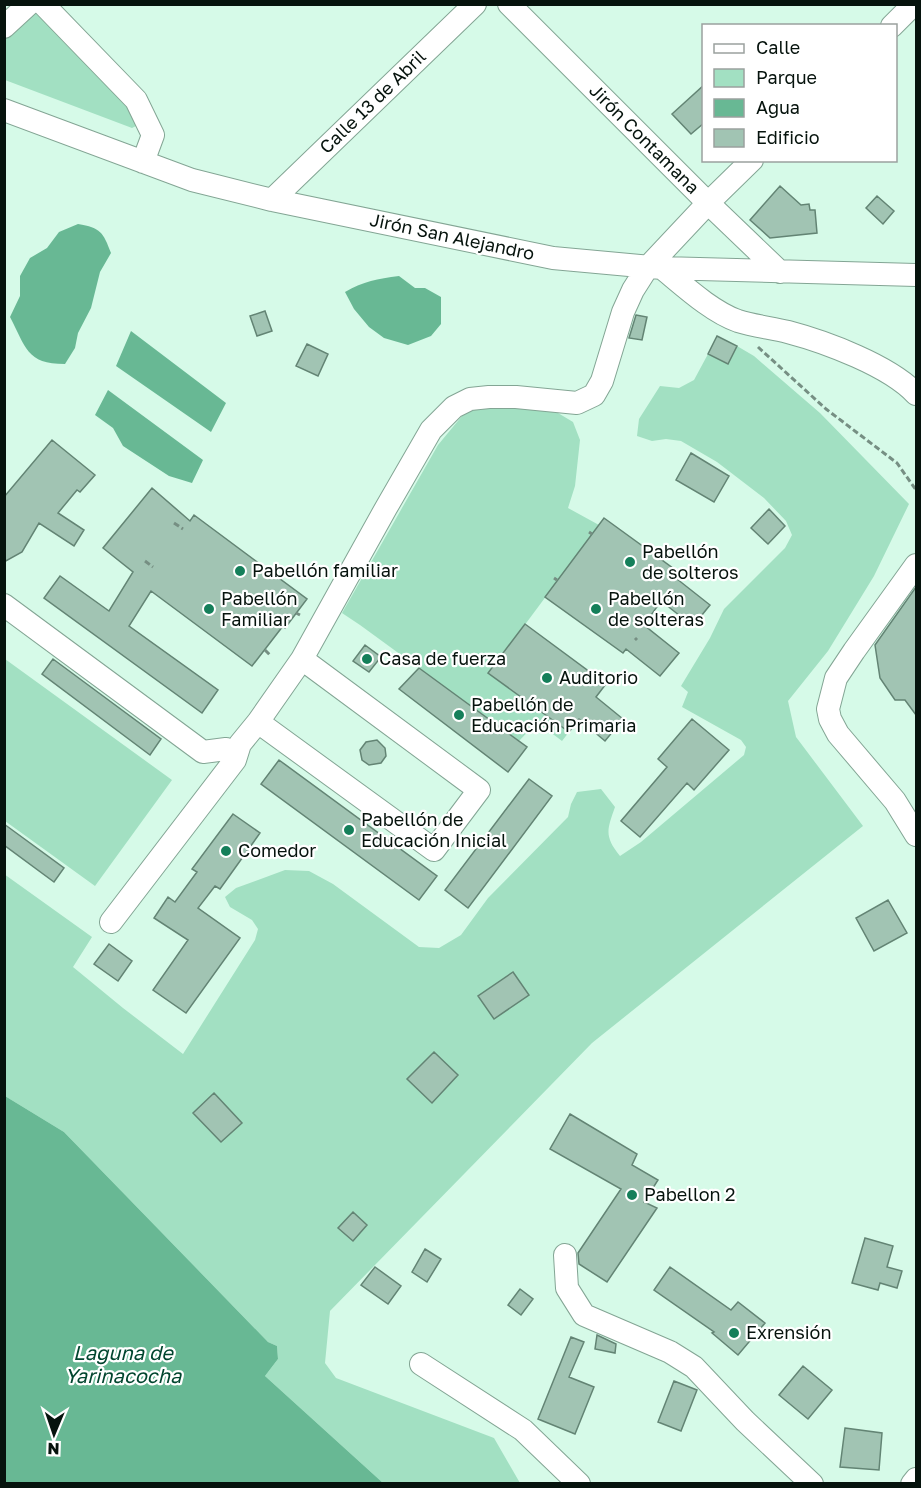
<svg xmlns="http://www.w3.org/2000/svg" width="921" height="1488" viewBox="0 0 921 1488" font-family="'Golos Text',sans-serif">
	<style>
		.green { fill: #a2e0c2 }
		.water { fill: #68b894 }
		.building { fill: #a1c4b3; stroke: #638474; stroke-width: 1.5 }
		.lines { fill: none; stroke-linecap: round; stroke-linejoin: round }
		.minor-casing { stroke: #83a594; stroke-width: 24 }
		.path { stroke: #768f83; stroke-width: 3; stroke-dasharray: 6 3; stroke-linecap: butt }
		.minor { stroke: #fff; stroke-width: 22 }
		.poi-dot { fill: #157f5a; stroke: #fff; stroke-width: 2 }
		.labels { text-anchor: middle; stroke-width: 4.5; stroke-linejoin: round; paint-order: stroke }
		.street-label { font-size: 18px; fill: #06130d; stroke: #fff }
		.poi-label { font-size: 18px; fill: #06130d; stroke: #fff; text-anchor: start }
		.water-label { font-size: 20px; font-style: italic; fill: #00452e; stroke: #fff }
	</style>
	<rect width="100%" height="100%" fill="#d6fae8"/>
	<!-- green -->
	<path class="green" d="M 35,14 L 39,14 L 127,99 L 136,120 L 136,126 L 132,128 L 5,80 L 4,39 L 29,15 Z
		M 737,346 L 754,356 L 820,413 L 909,504 L 874,576 L 828,651 L 788,701 L 796,737 L 863,826 L 592,1043 L 330,1311 L 325,1363 L 336,1378 L 494,1438 L 520,1483 L 383,1483 L 265,1376 L 278,1359 L 277,1346 L 268,1342 L 64,1132 L 5,1096 L 4,874 L 92,937 L 73,967 L 123,1008 L 183,1054 L 255,940 L 258,929 L 252,920 L 230,907 L 225,897 L 236,888 L 285,870 L 309,871 L 333,884 L 419,947 L 439,948 L 461,935 L 488,898 L 568,817 L 571,804 L 577,792 L 601,789 L 615,807 C 607,830 604,836 620,856 L 641,842 L 744,755 L 746,747 L 741,740 L 682,707 L 688,692 L 681,686 L 710,638 L 724,609 L 785,548 L 792,535 L 786,521 L 764,498 L 717,462 L 681,441 L 666,439 L 652,441 L 637,436 L 639,419 L 660,386 L 679,388 L 694,380 L 708,354 L 728,364 Z
		M 498,400 L 558,413 L 573,422 L 580,440 L 575,486 L 568,508 L 599,525 L 489,673 L 569,732 L 562,741 L 537,722 L 519,741 L 360,625 L 342,613 L 438,445 L 462,416 L 477,407 Z
		M 5,659 L 172,780 L 95,886 L 5,821 Z"/>
	<!-- water -->
	<path class="water" d="M 78,224 C 101,228 103,232 111,253 L 100,272 L 91,308 L 78,333 L 75,348 L 65,364 C 26,364 26,347 10,317 L 20,296 L 20,276 L 30,258 L 47,248 L 59,232 Z
		M 399,276 L 415,288 L 425,288 L 441,297 L 441,324 L 431,336 L 408,345 L 384,338 L 369,327 L 354,309 L 345,292 C 364,281 377,279 399,276 Z
		M 131,331 L 226,403 L 211,432 L 116,366 Z
		M 108,390 L 203,460 L 192,483 L 169,476 L 123,446 L 113,428 L 95,415 Z
		M 5,1096 L 64,1132 L 268,1342 L 277,1346 L 278,1359 L 265,1376 L 383,1483 L 5,1483 Z"/>
	<!-- building -->
	<path class="building" d="M 704,85 L 704,123 L 691,134 L 672,114 Z
		M 780,186 L 801,205 L 809,204 L 810,210 L 815,210 L 817,233 L 770,238 L 750,220 Z
		M 877,196 L 894,211 L 883,224 L 866,208 Z
		M 265,311 L 272,331 L 257,336 L 250,316 Z
		M 636,315 L 647,317 L 642,340 L 629,338 Z
		M 717,336 L 737,346 L 728,364 L 708,354 Z
		M 307,344 L 328,354 L 318,376 L 296,366 Z
		M 52,440 L 95,475 L 80,492 L 77,490 L 58,513 L 84,530 L 74,546 L 39,523 L 22,552 L 4,562 L 4,497 Z
		M 691,453 L 729,476 L 714,502 L 676,480 Z
		M 152,488 L 190,521 L 194,515 L 307,599 L 285,628 L 283,626 L 252,666 L 151,591 L 129,626 L 218,690 L 202,713 L 44,598 L 60,576 L 109,611 L 133,572 L 103,548 Z
		M 769,509 L 785,526 L 768,544 L 751,528 Z
		M 604,518 L 681,574 L 677,579 L 710,605 L 693,626 L 661,601 L 644,625 L 679,653 L 660,676 L 626,649 L 623,653 L 545,597 Z
		M 916,587 L 916,715 L 905,700 L 895,700 L 880,678 L 875,645 Z
		M 525,624 L 606,684 L 596,697 L 623,719 L 605,741 L 579,719 L 569,732 L 488,673 Z
		M 365,645 L 381,657 L 369,672 L 353,661 Z
		M 53,659 L 161,739 L 150,755 L 42,674 Z
		M 419,668 L 527,747 L 508,772 L 399,689 Z
		M 692,719 L 729,750 L 694,790 L 687,783 L 640,837 L 621,821 L 667,767 L 658,759 Z
		M 377,740 L 385,748 L 386,756 L 381,763 L 369,765 L 362,760 L 360,750 L 366,742 Z
		M 279,760 L 437,876 L 419,900 L 261,784 Z
		M 529,779 L 552,796 L 468,908 L 445,890 Z
		M 233,814 L 260,833 L 220,889 L 215,886 L 198,908 L 240,938 L 186,1013 L 153,990 L 188,940 L 154,918 L 168,897 L 175,902 L 197,872 L 192,869 Z
		M 4,824 L 64,868 L 54,882 L 4,845 Z
		M 888,900 L 907,933 L 874,951 L 856,918 Z
		M 109,944 L 132,961 L 118,981 L 94,964 Z
		M 513,972 L 529,995 L 494,1019 L 478,996 Z
		M 434,1052 L 458,1075 L 432,1103 L 407,1079 Z
		M 214,1093 L 242,1123 L 221,1142 L 193,1113 Z
		M 570,1114 L 637,1154 L 632,1165 L 658,1180 L 644,1202 L 657,1208 L 607,1282 L 579,1264 L 578,1253 L 621,1189 L 550,1149 Z
		M 353,1212 L 367,1225 L 353,1241 L 338,1228 Z
		M 865,1238 L 893,1246 L 887,1267 L 902,1271 L 897,1288 L 880,1283 L 878,1290 L 852,1283 Z
		M 425,1249 L 441,1259 L 427,1282 L 412,1272 Z
		M 375,1267 L 401,1286 L 388,1304 L 361,1285 Z
		M 670,1267 L 731,1310 L 738,1302 L 765,1323 L 738,1355 L 712,1333 L 714,1332 L 654,1290 Z
		M 520,1289 L 533,1299 L 521,1315 L 508,1305 Z
		M 597,1335 L 616,1344 L 615,1353 L 595,1349 Z
		M 571,1337 L 584,1342 L 569,1377 L 594,1387 L 575,1434 L 538,1419 Z
		M 803,1366 L 832,1390 L 808,1419 L 779,1395 Z
		M 674,1381 L 697,1390 L 681,1431 L 658,1422 Z
		M 845,1428 L 882,1433 L 879,1470 L 840,1467 Z"/>
	<g class="lines">
		<!-- minor casing -->
		<g class="minor-casing">
			<path id="minor" d="M 43,4 L 136,100 L 153,135 L 143,162
				M 509,4 L 708,203 L 780,272
				M 892,26 L 914,4
				M 4,27 L 29,4
				M 4,110 L 192,180 L 272,200 L 553,258 L 662,268 L 916,275
				M 272,200 L 475,4
				M 662,268 C 684,286 712,312 738,321 C 754,326 772,328 788,332 C 826,342 890,366 916,394
				M 916,565 L 854,651 L 836,678 L 828,709 L 830,719 L 838,734 L 895,801 L 916,835
				M 4,605 L 203,752 L 226,749 L 235,760
				M 258,722 L 434,850 L 479,790 L 302,659
				M 111,922 L 235,760 L 240,744 L 258,722 L 302,659 L 386,508 L 431,430 L 454,407 L 470,399 L 489,397 L 516,397 L 577,403 L 594,395 L 602,381 L 623,312 L 633,290 L 647,268 L 708,203 L 752,160
				M 565,1255 L 567,1288 L 584,1315 L 670,1352 L 694,1367 L 745,1421 L 812,1484
				M 421,1364 L 523,1430 L 579,1484
				M 912,1484 L 916,1479"/>
		</g>
		<!-- path -->
		<path class="path" d="M 758,347 L 826,409 L 897,463 L 916,490
			M 174,523 L 183,529
			M 589,532 L 592,534
			M 145,561 L 153,567
			M 554,578 L 557,580
			M 669,590 L 672,592
			M 296,613 L 300,615
			M 635,638 L 637,640
			M 265,650 L 270,655"/>
		<!-- minor -->
		<use href="#minor" class="minor"/>
	</g>
	<!-- markers -->
	<g class="poi-dot">
		<circle cx="630" cy="562" r="6"/>
		<circle cx="240" cy="571" r="6"/>
		<circle cx="209" cy="609" r="6"/>
		<circle cx="596" cy="609" r="6"/>
		<circle cx="367" cy="659" r="6"/>
		<circle cx="547" cy="678" r="6"/>
		<circle cx="459" cy="715" r="6"/>
		<circle cx="349" cy="830" r="6"/>
		<circle cx="226" cy="851" r="6"/>
		<circle cx="632" cy="1195" r="6"/>
		<circle cx="734" cy="1333" r="6"/>
	</g>
	<g class="labels">
		<!-- street labels -->
		<g class="street-label">
			<text transform="translate(373 102) rotate(-44)" y="6">Calle 13 de Abril</text>
			<text transform="translate(644 139) rotate(45)" y="6">Jirón Contamana</text>
			<text transform="translate(452 237) rotate(12)" y="6">Jirón San Alejandro</text>
		</g>
		<!-- poi labels -->
		<g class="poi-label">
			<text x="642" y="558">Pabellón<tspan x="642" dy="21">de solteros</tspan></text>
			<text x="252" y="577">Pabellón familiar</text>
			<text x="221" y="605">Pabellón<tspan x="221" dy="21">Familiar</tspan></text>
			<text x="608" y="605">Pabellón<tspan x="608" dy="21">de solteras</tspan></text>
			<text x="379" y="665">Casa de fuerza</text>
			<text x="559" y="684">Auditorio</text>
			<text x="471" y="711">Pabellón de<tspan x="471" dy="21">Educación Primaria</tspan></text>
			<text x="361" y="826">Pabellón de<tspan x="361" dy="21">Educación Inicial</tspan></text>
			<text x="238" y="857">Comedor</text>
			<text x="644" y="1201">Pabellon 2</text>
			<text x="746" y="1339">Exrensión</text>
		</g>
		<!-- water labels -->
		<g class="water-label">
			<text x="123" y="1360">Laguna de<tspan x="123" dy="23">Yarinacocha</tspan></text>
		</g>
	</g>
	<!-- border -->
	<rect width="921" height="1488" fill="none" stroke="#06130d" stroke-width="12"/>
	<!-- legend -->
	<rect x="702" y="24" width="195" height="138" fill="#ffffff" stroke="#9ba19e" stroke-width="1.5"/>
	<rect x="714" y="44" width="30" height="9" fill="#ffffff" stroke="#9ba19e" stroke-width="1.5"/>
	<text x="756" y="54" font-size="18" fill="#06130d">Calle</text>
	<rect x="714" y="69" width="30" height="18" fill="#a2e0c2" stroke="#9ba19e" stroke-width="1.5"/>
	<text x="756" y="84" font-size="18" fill="#06130d">Parque</text>
	<rect x="714" y="99" width="30" height="18" fill="#68b894" stroke="#9ba19e" stroke-width="1.5"/>
	<text x="756" y="114" font-size="18" fill="#06130d">Agua</text>
	<rect x="714" y="129" width="30" height="18" fill="#a1c4b3" stroke="#9ba19e" stroke-width="1.5"/>
	<text x="756" y="144" font-size="18" fill="#06130d">Edificio</text>
	<!-- north arrow -->
	<g transform="translate(54 1434) rotate(182)" stroke="#ffffff" stroke-width="4.5" paint-order="stroke">
	<path d="M0-4.5L10 22L0 15L-10 22Z" fill="#06130d"/>
	<text y="-9" font-size="16" font-weight="bold" text-anchor="middle" fill="#06130d">N</text>
	</g>
</svg>
